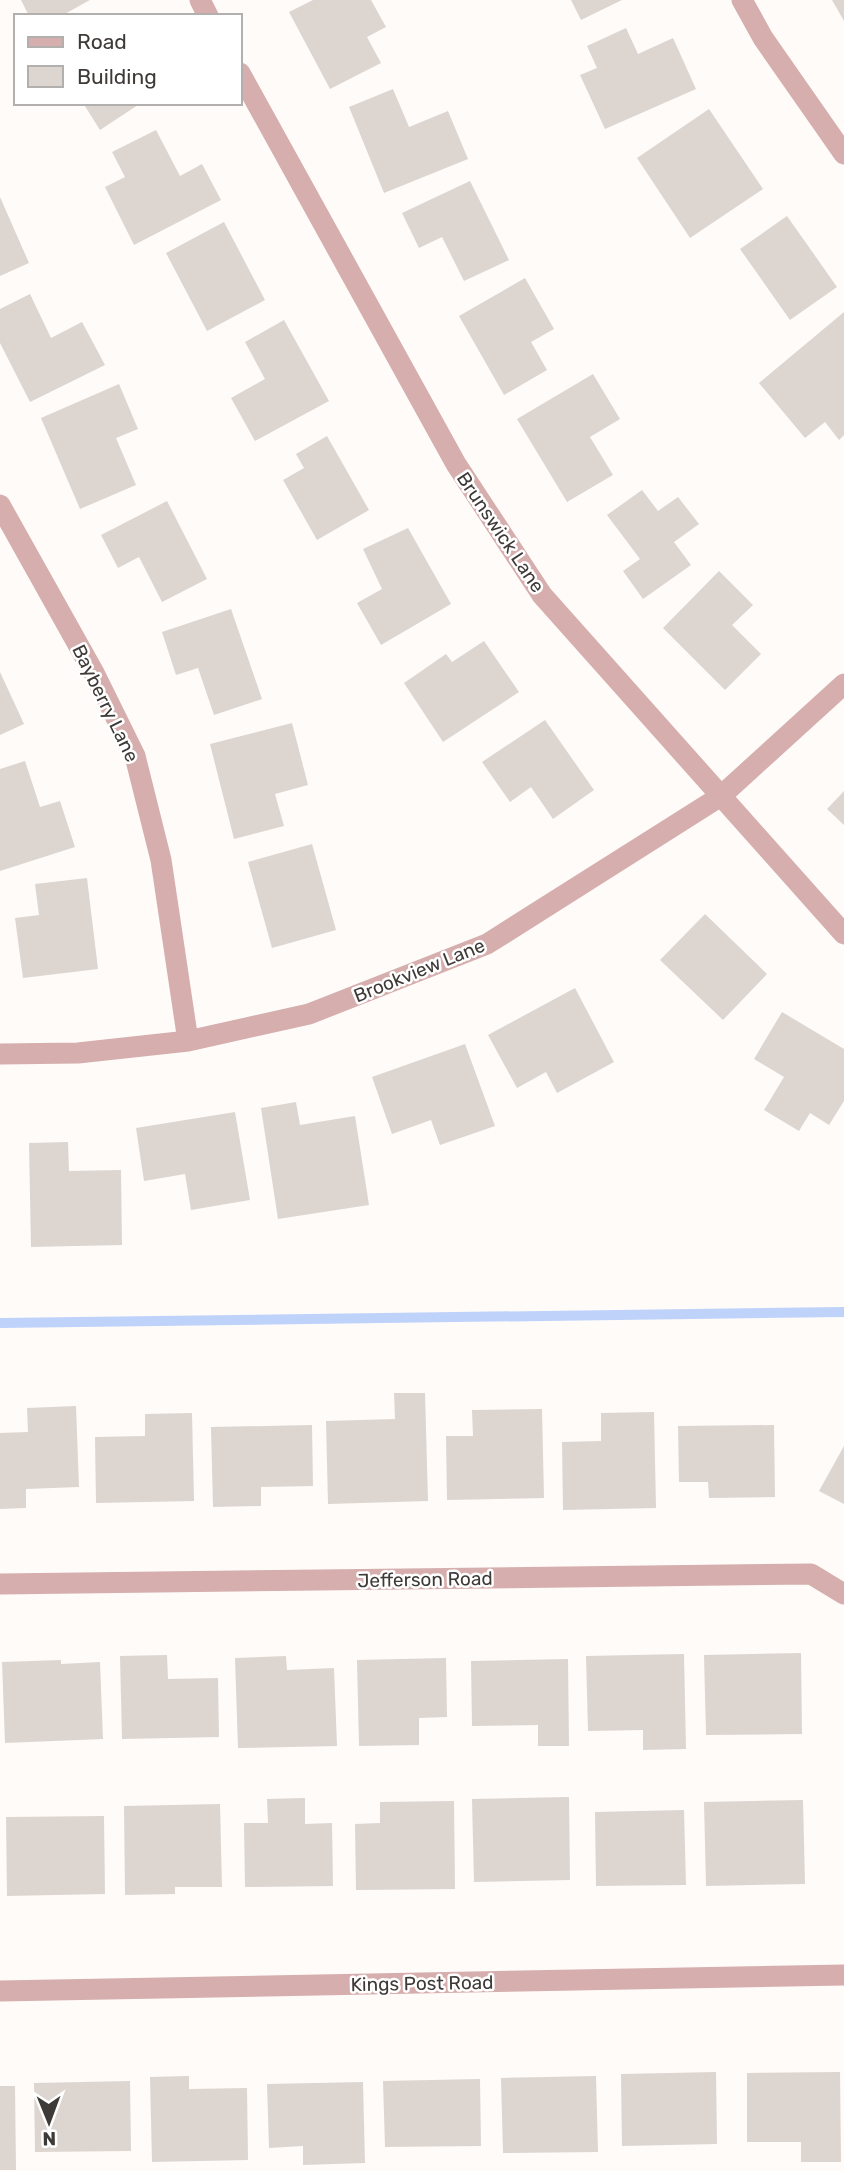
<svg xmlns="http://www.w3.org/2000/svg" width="844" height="2171" viewBox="0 0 844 2171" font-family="Rubik,sans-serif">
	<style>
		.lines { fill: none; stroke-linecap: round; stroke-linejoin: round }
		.stream { stroke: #bfd2fa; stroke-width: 10 }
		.building { fill: #ddd5d0 }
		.street { stroke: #d5aead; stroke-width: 21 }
		.labels { text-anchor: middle; stroke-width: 5; stroke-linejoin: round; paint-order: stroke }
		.street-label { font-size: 19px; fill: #3e3a38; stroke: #fff }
	</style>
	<rect width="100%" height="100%" fill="#fefbf9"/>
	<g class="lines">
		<!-- stream -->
		<path class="stream" d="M 0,1323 L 844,1312"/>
	</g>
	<!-- building -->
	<path class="building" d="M 21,0 L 90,0 L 61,16 L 29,16 Z
		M 313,0 L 371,0 L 386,27 L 367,37 L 381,63 L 330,89 L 289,12 Z
		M 571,0 L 622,0 L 581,20 Z
		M 832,0 L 844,0 L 844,21 Z
		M 626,28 L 638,54 L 673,38 L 696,89 L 605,129 L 580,75 L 597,68 L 587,46 Z
		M 393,89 L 409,127 L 448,111 L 468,159 L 384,193 L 349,107 Z
		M 83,103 L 141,103 L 100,130 Z
		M 709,109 L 763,189 L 690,238 L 637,158 Z
		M 156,130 L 180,176 L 202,164 L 221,200 L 134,245 L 105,187 L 125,177 L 112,152 Z
		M 470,181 L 509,260 L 464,281 L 442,237 L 419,248 L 402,213 Z
		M 0,197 L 29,263 L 0,276 Z
		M 787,216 L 837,287 L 790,320 L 740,249 Z
		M 224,222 L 265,300 L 207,331 L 166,253 Z
		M 525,278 L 554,329 L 531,342 L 547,370 L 504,395 L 459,316 Z
		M 30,294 L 51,338 L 82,322 L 105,365 L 30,402 L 0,343 L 0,309 Z
		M 844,312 L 844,435 L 839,440 L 825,422 L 805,438 L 759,383 Z
		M 284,320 L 329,401 L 255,441 L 231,398 L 265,379 L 245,342 Z
		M 593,374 L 620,419 L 590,437 L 613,475 L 567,502 L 517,419 Z
		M 119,384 L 138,429 L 116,438 L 136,485 L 80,509 L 41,418 Z
		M 327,436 L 369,510 L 317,540 L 283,480 L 304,468 L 296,454 Z
		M 642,490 L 658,511 L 678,497 L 699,524 L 674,542 L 691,565 L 643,599 L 623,571 L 640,559 L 607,515 Z
		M 167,501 L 207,579 L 162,602 L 139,557 L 118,568 L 101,535 Z
		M 408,528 L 451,604 L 381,645 L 357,603 L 382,589 L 363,549 Z
		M 719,571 L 753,605 L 732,625 L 761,654 L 725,690 L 663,628 Z
		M 231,609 L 262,699 L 214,715 L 198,668 L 176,675 L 162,632 Z
		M 484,641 L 519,692 L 443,742 L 404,683 L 446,654 L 452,662 Z
		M 0,672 L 24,724 L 0,735 Z
		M 545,720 L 594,790 L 553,819 L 531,787 L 510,802 L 482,762 Z
		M 292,723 L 308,785 L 275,794 L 284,826 L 234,839 L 210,744 Z
		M 25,761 L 40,807 L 60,801 L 75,847 L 0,871 L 0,769 Z
		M 844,791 L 844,825 L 827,809 Z
		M 312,844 L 336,930 L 272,948 L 248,862 Z
		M 87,878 L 98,969 L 23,978 L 15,918 L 39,915 L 35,884 Z
		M 705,914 L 767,974 L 723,1020 L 660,960 Z
		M 575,988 L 614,1062 L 557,1093 L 546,1072 L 517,1088 L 488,1035 Z
		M 782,1012 L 844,1049 L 844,1101 L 829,1125 L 810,1113 L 799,1131 L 764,1110 L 784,1077 L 754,1059 Z
		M 465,1044 L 495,1126 L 440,1145 L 431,1120 L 392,1134 L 372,1077 Z
		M 296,1102 L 300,1125 L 355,1116 L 369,1205 L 278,1219 L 261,1108 Z
		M 235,1112 L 250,1200 L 191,1210 L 185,1174 L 144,1181 L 136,1128 Z
		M 68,1142 L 69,1171 L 121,1170 L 122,1245 L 31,1247 L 29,1143 Z
		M 394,1393 L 425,1393 L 428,1501 L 328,1504 L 326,1421 L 395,1419 Z
		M 76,1406 L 79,1487 L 26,1489 L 26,1508 L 0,1509 L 0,1433 L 28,1432 L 27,1408 Z
		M 542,1409 L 544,1498 L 447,1500 L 446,1436 L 473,1436 L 472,1410 Z
		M 654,1412 L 656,1508 L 563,1510 L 562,1442 L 601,1441 L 601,1413 Z
		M 192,1413 L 194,1501 L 96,1503 L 95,1437 L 145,1436 L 145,1414 Z
		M 312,1425 L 313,1486 L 261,1487 L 261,1506 L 213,1507 L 211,1427 Z
		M 774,1425 L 775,1497 L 709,1498 L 708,1482 L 679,1482 L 678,1426 Z
		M 844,1446 L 844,1504 L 819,1491 Z
		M 801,1653 L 802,1734 L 706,1735 L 704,1655 Z
		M 684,1654 L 686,1749 L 643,1750 L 643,1730 L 588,1731 L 586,1656 Z
		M 167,1655 L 168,1679 L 218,1678 L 219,1737 L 122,1739 L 120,1656 Z
		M 286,1656 L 287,1670 L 334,1668 L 337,1746 L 238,1748 L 235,1658 Z
		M 446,1658 L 447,1717 L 419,1718 L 419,1745 L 359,1746 L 357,1660 Z
		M 568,1659 L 569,1746 L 538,1746 L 538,1725 L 472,1726 L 471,1661 Z
		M 61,1660 L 61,1664 L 100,1662 L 103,1739 L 5,1743 L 2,1662 Z
		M 569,1797 L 570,1880 L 474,1882 L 472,1799 Z
		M 305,1798 L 305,1824 L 332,1823 L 333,1886 L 245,1887 L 244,1823 L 268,1823 L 267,1799 Z
		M 803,1800 L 805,1884 L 706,1886 L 704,1802 Z
		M 454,1801 L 455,1889 L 356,1890 L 355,1824 L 380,1823 L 380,1802 Z
		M 220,1804 L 222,1887 L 175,1887 L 175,1894 L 125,1895 L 124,1806 Z
		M 684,1810 L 686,1885 L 596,1886 L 595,1812 Z
		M 104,1816 L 105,1894 L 7,1896 L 6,1817 Z
		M 716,2072 L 717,2144 L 622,2146 L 621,2074 Z
		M 840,2072 L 841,2162 L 801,2162 L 801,2142 L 747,2142 L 747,2073 Z
		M 189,2076 L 189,2089 L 247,2088 L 248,2160 L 152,2162 L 150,2077 Z
		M 596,2076 L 598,2152 L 503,2153 L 501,2078 Z
		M 480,2079 L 481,2146 L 385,2147 L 383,2081 Z
		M 130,2081 L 131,2151 L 35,2152 L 34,2083 Z
		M 363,2082 L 365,2163 L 303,2165 L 303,2146 L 269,2148 L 267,2084 Z
		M 0,2086 L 15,2086 L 16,2170 L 0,2170 Z"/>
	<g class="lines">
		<!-- street -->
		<path class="street" d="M 200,0 L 208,16
			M 742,0 L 763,38 L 844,154
			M 240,73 L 456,464 L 542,595 L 844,934
			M 0,505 L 94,673 L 135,756 L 161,860 L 188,1041
			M 0,1054 L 78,1053 L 188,1041 L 309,1014 L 487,944 L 721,796 L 844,684
			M 0,1584 L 811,1574 L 844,1594
			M 0,1991 L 844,1975"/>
	</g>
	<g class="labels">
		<!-- street labels -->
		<g class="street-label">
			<text transform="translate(501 532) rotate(56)" y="7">Brunswick Lane</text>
			<text transform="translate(106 703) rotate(64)" y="7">Bayberry Lane</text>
			<text transform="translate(419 970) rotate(-22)" y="7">Brookview Lane</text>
			<text transform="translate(425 1579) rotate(-1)" y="7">Jefferson Road</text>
			<text transform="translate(422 1983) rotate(-1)" y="7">Kings Post Road</text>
		</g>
	</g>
	<!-- legend -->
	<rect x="14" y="14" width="228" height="91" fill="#ffffff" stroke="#b2b0af" stroke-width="2"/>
	<rect x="28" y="37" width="35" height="10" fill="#d5aead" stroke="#b2b0af" stroke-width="2"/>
	<text x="77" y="49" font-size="21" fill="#3e3a38">Road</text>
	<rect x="28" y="66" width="35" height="21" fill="#ddd5d0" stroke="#b2b0af" stroke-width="2"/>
	<text x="77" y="84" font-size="21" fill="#3e3a38">Building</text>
	<!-- north arrow -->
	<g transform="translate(49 2122) rotate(179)" stroke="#ffffff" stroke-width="5" paint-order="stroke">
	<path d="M0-5L12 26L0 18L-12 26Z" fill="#3e3a38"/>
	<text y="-10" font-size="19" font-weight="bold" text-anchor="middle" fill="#3e3a38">N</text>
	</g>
</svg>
